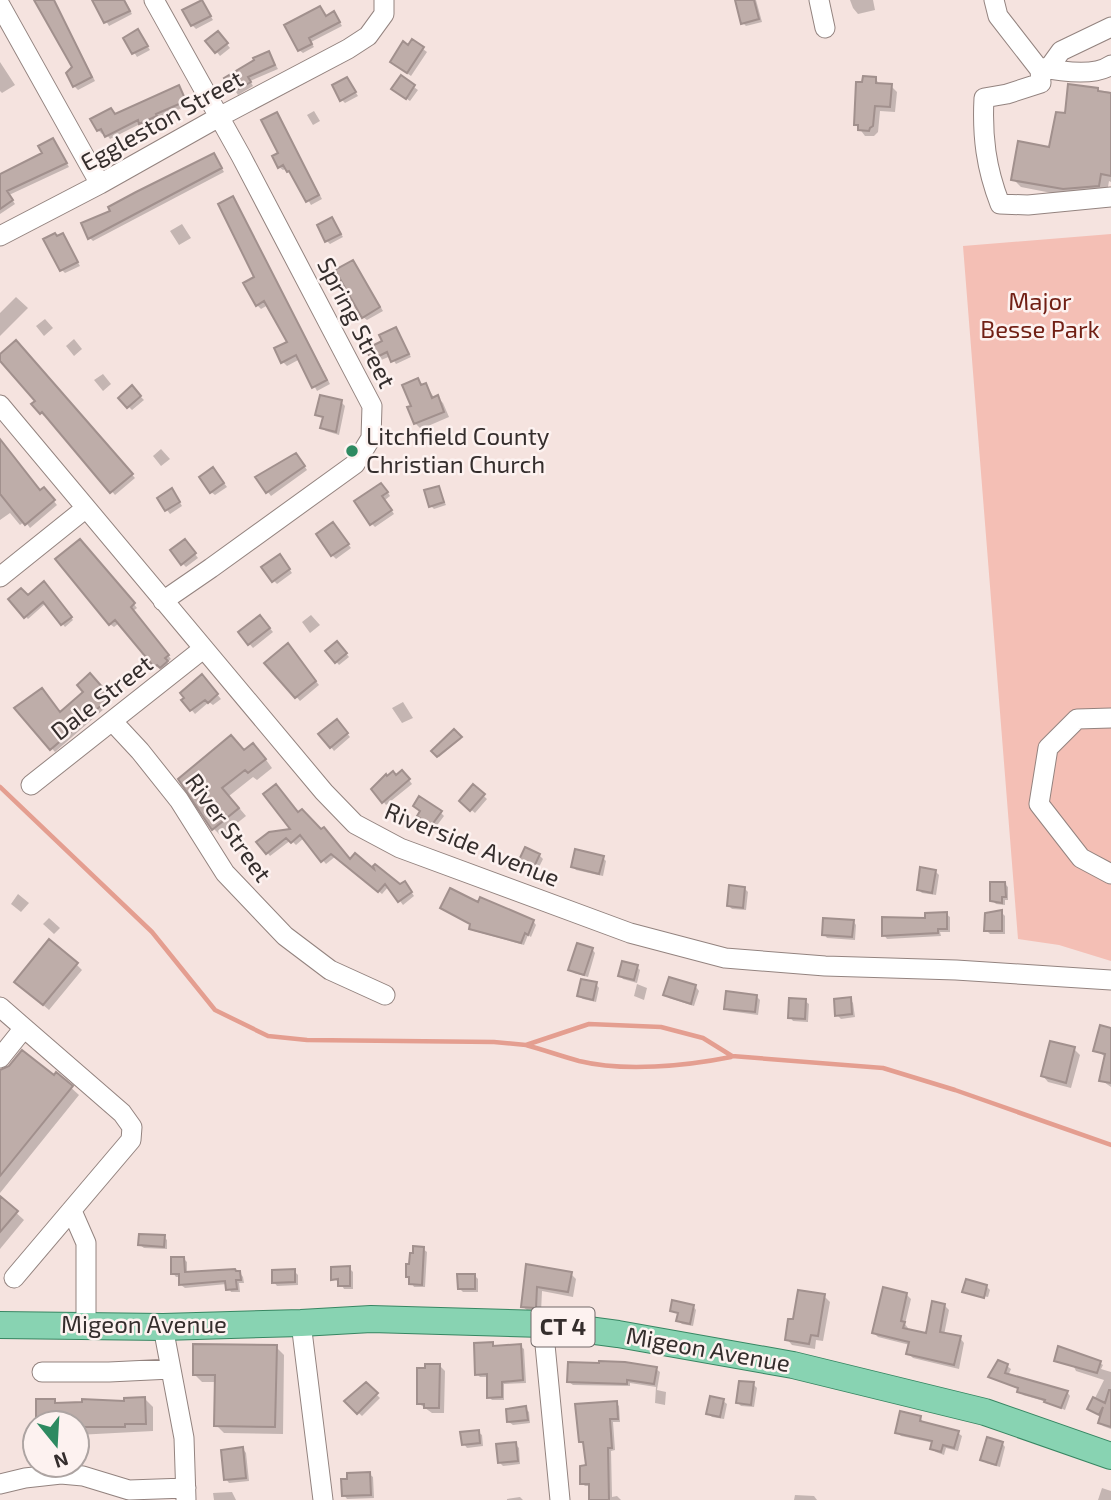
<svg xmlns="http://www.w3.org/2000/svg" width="1111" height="1500" viewBox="0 0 1111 1500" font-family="'Exo 2',sans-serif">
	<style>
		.green { fill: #f4bfb5 }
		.shadow { fill: #0003 }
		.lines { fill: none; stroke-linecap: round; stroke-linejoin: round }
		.stream { stroke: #e49e90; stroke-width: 4.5 }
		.building { fill: #beada9; stroke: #a1908d; stroke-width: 2 }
		.minor-casing { stroke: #93837f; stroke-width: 21 }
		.major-casing { stroke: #378662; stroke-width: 28 }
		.minor { stroke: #fff; stroke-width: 19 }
		.major { stroke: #88d3b2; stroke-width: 26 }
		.poi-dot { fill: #2e8a61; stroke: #fdf2f0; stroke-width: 2.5 }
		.labels { text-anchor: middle; stroke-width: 5; stroke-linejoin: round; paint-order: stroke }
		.shield { fill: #fdf2f0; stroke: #716968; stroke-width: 2 }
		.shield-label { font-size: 23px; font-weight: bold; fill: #352e2d }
		.street-label { font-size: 24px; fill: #352e2d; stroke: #fdf2f0 }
		.park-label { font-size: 24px; fill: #711f14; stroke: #fdf2f0 }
		.poi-label { font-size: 24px; fill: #352e2d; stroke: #fdf2f0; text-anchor: start }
	</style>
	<rect width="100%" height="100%" fill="#f5e3df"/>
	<!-- green -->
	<path class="green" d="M 1111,234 L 1111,961 L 1059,945 L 1018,939 L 963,246 Z"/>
	<!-- shadow -->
	<path class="shadow" d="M 36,0 L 54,0 L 95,81 L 78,90 L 74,86 L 68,73 L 74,67 Z
		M 94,0 L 125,0 L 132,14 L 109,26 Z
		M 737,0 L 756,0 L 762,22 L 746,26 L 743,23 Z
		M 850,0 L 873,0 L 875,10 L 858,14 L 853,8 Z
		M 202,2 L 213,20 L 196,29 L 192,25 Z
		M 320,8 L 327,17 L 337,17 L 342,26 L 311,42 L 314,47 L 303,53 L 299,50 Z
		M 141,35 L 150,50 L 137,57 L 126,39 Z
		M 221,37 L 230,48 L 220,56 L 208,41 Z
		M 412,41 L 427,52 L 411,76 L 395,65 Z
		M 269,53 L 278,69 L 250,81 L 253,86 L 238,95 L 227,78 Z
		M 0,62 L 15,85 L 2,93 L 0,91 Z
		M 401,78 L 418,90 L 410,101 L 397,92 Z
		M 347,79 L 358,96 L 345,103 L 342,100 Z
		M 875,79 L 881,85 L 891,86 L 897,92 L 895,112 L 880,111 L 878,132 L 874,136 L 865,136 L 856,124 Z
		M 1069,86 L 1111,92 L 1111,182 L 1109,181 L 1107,193 L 1072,197 L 1021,187 L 1013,179 L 1051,149 L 1066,115 Z
		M 179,87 L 188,105 L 144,126 L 142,123 L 110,139 L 105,132 L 102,134 L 98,130 L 115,116 Z
		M 314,111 L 320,121 L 313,125 L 307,115 Z
		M 277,114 L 322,199 L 311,205 L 293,174 L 287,168 L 283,170 L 279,167 Z
		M 56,144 L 69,167 L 9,195 L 15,204 L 0,214 L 0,178 L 44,154 Z
		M 214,155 L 224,172 L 93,241 L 90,238 L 113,212 Z
		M 233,198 L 330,384 L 317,391 L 300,359 L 287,366 L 283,362 L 289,342 L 268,305 L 261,309 L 257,305 L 257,278 Z
		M 332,219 L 343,237 L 330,244 L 327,241 Z
		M 182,224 L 191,238 L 179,245 L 170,231 Z
		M 63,236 L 80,266 L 65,273 L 62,270 Z
		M 356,266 L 383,311 L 367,320 L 363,317 Z
		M 16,297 L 28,308 L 0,336 L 0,313 Z
		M 45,319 L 53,328 L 44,336 L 36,326 Z
		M 396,329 L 411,357 L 396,364 L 391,356 L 376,362 L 372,359 Z
		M 74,339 L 82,349 L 74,356 L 66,346 Z
		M 16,343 L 135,478 L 115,495 L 46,414 L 44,416 L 34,404 L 38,401 L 0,359 L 0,356 Z
		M 103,374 L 111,384 L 103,391 L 94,380 Z
		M 418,380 L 423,386 L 426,385 L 435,399 L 438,398 L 443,403 L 449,417 L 421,429 L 415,423 L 413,407 Z
		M 132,388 L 144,400 L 132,410 L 120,398 Z
		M 341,402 L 345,406 L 339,435 L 326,431 L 322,428 L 324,419 L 317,414 Z
		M 0,440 L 40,492 L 47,493 L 57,505 L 30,528 L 25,521 L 20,525 L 10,513 L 0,520 Z
		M 161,449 L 170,459 L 161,466 L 153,456 Z
		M 299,458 L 307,470 L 271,496 L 257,478 Z
		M 216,472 L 227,487 L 215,495 L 211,492 Z
		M 385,488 L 390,496 L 385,500 L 394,514 L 375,527 L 371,523 Z
		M 438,488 L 446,505 L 434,509 L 431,506 Z
		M 175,494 L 182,506 L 170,514 L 159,499 Z
		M 336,528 L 351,548 L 336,559 L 332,555 Z
		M 84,544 L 137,608 L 133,611 L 171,659 L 167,662 L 170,666 L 164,670 L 155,666 L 119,623 L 114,627 L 110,624 Z
		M 188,545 L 198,558 L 186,567 L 182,563 Z
		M 283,560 L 292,573 L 277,584 L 273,580 Z
		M 44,583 L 73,620 L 65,627 L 46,603 L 28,619 L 10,599 L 28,597 Z
		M 311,615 L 320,625 L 310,633 L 302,622 Z
		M 263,620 L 273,632 L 253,648 L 240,633 Z
		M 337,643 L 349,657 L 339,665 L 327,651 Z
		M 291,649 L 319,685 L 300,701 L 267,663 Z
		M 90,676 L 113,701 L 55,752 L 16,708 L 60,714 L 86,692 Z
		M 205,680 L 221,699 L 213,705 L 209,702 L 195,714 L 183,700 Z
		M 403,702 L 413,718 L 402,723 L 392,708 Z
		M 340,725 L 350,737 L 334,751 L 331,747 Z
		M 454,732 L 461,739 L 439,757 L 434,751 Z
		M 245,752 L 261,753 L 272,768 L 257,780 L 253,777 L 229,796 L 246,816 L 221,836 L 214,829 L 180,779 Z
		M 406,776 L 412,784 L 386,805 L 383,801 L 396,777 Z
		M 474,787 L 487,799 L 475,813 L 461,801 Z
		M 440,812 L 444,816 L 435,828 L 422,819 Z
		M 299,814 L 350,862 L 400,886 L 408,887 L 414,896 L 403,905 L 389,886 L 382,894 L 336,856 L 326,864 L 304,838 L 296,845 L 291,840 L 270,856 L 267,852 L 293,830 Z
		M 539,855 L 543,859 L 537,871 L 524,865 Z
		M 603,858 L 606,861 L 603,876 L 576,870 L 573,866 Z
		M 935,871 L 939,875 L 936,895 L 922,893 L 919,890 Z
		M 1005,884 L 1008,887 L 1008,900 L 1005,900 L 1005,905 L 996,904 L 992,900 Z
		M 744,888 L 748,892 L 746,910 L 732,909 L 729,906 Z
		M 18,894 L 29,903 L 21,912 L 11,904 Z
		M 479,905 L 533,921 L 536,925 L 531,937 L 528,935 L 524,945 L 474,931 L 471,928 L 472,925 L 442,908 Z
		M 1001,912 L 1005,916 L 1005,934 L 990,934 L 986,930 Z
		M 946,914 L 950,917 L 950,932 L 940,932 L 941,936 L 887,939 L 884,935 Z
		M 49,918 L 60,928 L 54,934 L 43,924 Z
		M 853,921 L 856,925 L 855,940 L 827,938 L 824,934 Z
		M 592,949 L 595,953 L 588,977 L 574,973 L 570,969 Z
		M 76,964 L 82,970 L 49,1010 L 22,987 Z
		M 637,967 L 640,970 L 637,983 L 623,979 L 620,975 Z
		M 670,979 L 696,987 L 699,991 L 694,1006 L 669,998 L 665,995 Z
		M 596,984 L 599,988 L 596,1002 L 583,999 L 579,996 Z
		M 637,984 L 647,988 L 644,1000 L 634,996 Z
		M 756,996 L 760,1000 L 758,1015 L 729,1011 L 726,1008 Z
		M 850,999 L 853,1003 L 855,1017 L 841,1019 L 837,1015 Z
		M 805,1001 L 809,1004 L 808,1022 L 793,1021 L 790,1017 Z
		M 1111,1029 L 1111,1087 L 1101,1080 L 1106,1057 L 1095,1050 Z
		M 1074,1049 L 1080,1055 L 1071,1088 L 1048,1082 L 1043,1076 Z
		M 0,1072 L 54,1078 L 57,1075 L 79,1095 L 0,1193 Z
		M 0,1198 L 24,1220 L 0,1249 Z
		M 164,1237 L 167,1240 L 167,1249 L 144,1248 L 140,1245 Z
		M 423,1249 L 427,1252 L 425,1287 L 414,1287 L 408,1276 L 415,1255 Z
		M 184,1259 L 187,1262 L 187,1274 L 240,1273 L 243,1277 L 244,1283 L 239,1283 L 240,1292 L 231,1292 L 227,1284 L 185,1288 L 181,1285 L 181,1277 L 176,1277 L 173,1273 Z
		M 527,1266 L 571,1274 L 576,1279 L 573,1297 L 542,1291 L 541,1312 L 528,1311 L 522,1306 Z
		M 349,1268 L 353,1272 L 353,1289 L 344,1289 L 340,1282 L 333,1279 Z
		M 294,1271 L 298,1275 L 298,1285 L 277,1286 L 274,1282 Z
		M 474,1275 L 478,1279 L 478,1292 L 463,1292 L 460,1289 Z
		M 986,1286 L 990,1290 L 988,1297 L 964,1292 Z
		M 906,1294 L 911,1299 L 905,1324 L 908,1328 L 908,1331 L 927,1335 L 944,1305 L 949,1310 L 944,1335 L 960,1338 L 964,1343 L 959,1369 L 913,1358 L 908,1353 L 910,1345 L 878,1337 L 874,1333 Z
		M 824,1296 L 830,1302 L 823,1341 L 816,1340 L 815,1349 L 792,1345 L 787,1339 L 795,1322 Z
		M 693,1306 L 696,1310 L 693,1326 L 682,1324 L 678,1320 L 679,1315 L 672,1310 Z
		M 492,1344 L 496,1347 L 520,1346 L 524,1349 L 526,1383 L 504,1384 L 504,1400 L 492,1400 L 489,1397 L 489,1377 L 480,1377 L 477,1374 Z
		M 276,1347 L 284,1355 L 283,1434 L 224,1433 L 216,1425 L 217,1382 L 202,1382 L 194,1374 Z
		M 1056,1360 L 1100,1363 L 1103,1365 L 1101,1369 L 1111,1372 L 1111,1429 L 1103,1426 L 1100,1422 L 1102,1416 L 1090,1408 L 1104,1380 L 1076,1371 L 1074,1367 Z
		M 439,1365 L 445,1371 L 444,1413 L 432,1413 L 418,1403 Z
		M 1007,1366 L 1011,1369 L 1008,1376 L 1067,1392 L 1070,1396 L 1065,1410 L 1047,1402 L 1023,1395 L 1020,1390 L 990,1376 Z
		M 656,1369 L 660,1372 L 657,1390 L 666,1392 L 665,1405 L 655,1403 L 656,1387 L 630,1383 L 630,1386 L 573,1385 L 569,1382 Z
		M 366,1384 L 380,1398 L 362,1416 L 346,1401 Z
		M 753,1384 L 757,1388 L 754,1407 L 741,1406 L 737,1402 Z
		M 145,1399 L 153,1407 L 153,1431 L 77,1435 L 77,1423 L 38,1423 L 54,1401 L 58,1405 L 126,1403 Z
		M 723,1401 L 727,1404 L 724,1419 L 712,1417 L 708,1413 Z
		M 616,1403 L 619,1406 L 620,1422 L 613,1422 L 615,1450 L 611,1451 L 612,1497 L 617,1496 L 621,1500 L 591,1500 L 591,1486 L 585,1486 L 582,1483 L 588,1467 L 584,1445 L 581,1442 Z
		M 525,1408 L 529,1412 L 530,1423 L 513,1425 L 509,1422 Z
		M 920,1418 L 924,1423 L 958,1433 L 962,1436 L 958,1451 L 946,1448 L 944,1455 L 936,1452 L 932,1449 L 934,1443 L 901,1436 L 897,1432 Z
		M 478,1432 L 482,1435 L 483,1446 L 467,1448 L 464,1444 Z
		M 1002,1443 L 1005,1447 L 1000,1467 L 986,1463 L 982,1459 Z
		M 515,1444 L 519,1448 L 520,1464 L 503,1466 L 499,1462 Z
		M 243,1449 L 246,1453 L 249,1481 L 229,1483 L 226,1479 Z
		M 369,1474 L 373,1477 L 374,1498 L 347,1499 L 344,1495 Z
		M 1102,1488 L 1111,1491 L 1111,1500 L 1098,1500 Z
		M 232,1492 L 236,1500 L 214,1500 L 213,1493 Z
		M 795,1495 L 814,1496 L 817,1500 L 794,1500 Z
		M 520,1497 L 523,1500 L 507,1500 L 507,1499 Z"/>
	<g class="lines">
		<!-- stream -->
		<path class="stream" d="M 0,787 L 152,932 L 215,1010 L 268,1036 L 307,1040 L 494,1042 L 526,1045 L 589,1024 L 661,1027 L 703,1038 L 732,1056 L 883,1068 L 955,1090 L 1111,1145
			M 526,1045 C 544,1050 561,1056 579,1061 C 624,1072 686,1066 731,1057"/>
	</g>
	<!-- building -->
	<path class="building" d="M 34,0 L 54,0 L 92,77 L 73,87 L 66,73 L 72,67 Z
		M 92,0 L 124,0 L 130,11 L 104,23 Z
		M 202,0 L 211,16 L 191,26 L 182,10 Z
		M 735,0 L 754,0 L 759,19 L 741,24 Z
		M 320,6 L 326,16 L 334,11 L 340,22 L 309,38 L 312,44 L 298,51 L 284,25 Z
		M 138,29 L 148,46 L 132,54 L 123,38 Z
		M 218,31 L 228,43 L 215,53 L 205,41 Z
		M 412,39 L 424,47 L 407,73 L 390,62 L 403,41 L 408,45 Z
		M 269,51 L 275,65 L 248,77 L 251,82 L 233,92 L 224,78 L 254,60 L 253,58 Z
		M 401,75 L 415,85 L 406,99 L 391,89 Z
		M 863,76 L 876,77 L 876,83 L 892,84 L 890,107 L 875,106 L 873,126 L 870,128 L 869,131 L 858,130 L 858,125 L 854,125 L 856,82 L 862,82 Z
		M 347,77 L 356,92 L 340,101 L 332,85 Z
		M 1068,84 L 1098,88 L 1098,91 L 1111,93 L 1111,176 L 1101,174 L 1099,186 L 1063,189 L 1011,180 L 1018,141 L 1049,147 L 1056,112 L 1065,113 Z
		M 179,85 L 186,101 L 156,114 L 157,116 L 139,124 L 138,120 L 105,137 L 101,129 L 97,131 L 90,119 L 111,108 L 115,114 Z
		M 277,112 L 319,195 L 306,202 L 289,171 L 287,172 L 283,165 L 278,168 L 272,156 L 278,153 L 261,120 Z
		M 53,138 L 67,163 L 7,191 L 13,200 L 0,209 L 0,174 L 42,153 L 38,146 Z
		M 214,153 L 222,168 L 88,239 L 81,223 L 110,211 L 108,207 L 136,192 Z
		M 233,196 L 327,380 L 312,388 L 296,355 L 281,363 L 274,348 L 287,342 L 264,301 L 256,306 L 243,283 L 254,277 L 218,204 Z
		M 332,217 L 341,234 L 325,242 L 317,225 Z
		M 55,233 L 57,236 L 63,233 L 78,262 L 60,271 L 43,239 Z
		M 353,260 L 380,307 L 362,318 L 335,270 Z
		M 396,327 L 409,354 L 391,362 L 387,352 L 371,360 L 366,349 L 382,341 L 379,335 Z
		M 16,340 L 133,474 L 110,493 L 42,412 L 40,414 L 31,404 L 35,401 L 0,361 L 0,354 Z
		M 418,378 L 421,385 L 426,383 L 432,398 L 438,395 L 444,412 L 414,424 L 407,407 L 411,406 L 402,385 Z
		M 132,385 L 141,396 L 127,408 L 118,398 Z
		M 320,395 L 342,400 L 336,432 L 320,428 L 323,417 L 315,415 Z
		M 0,439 L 40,490 L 44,487 L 55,500 L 25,525 L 0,494 Z
		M 296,453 L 305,466 L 266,493 L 255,477 Z
		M 213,467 L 224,483 L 210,493 L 199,477 Z
		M 381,483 L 388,492 L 382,496 L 392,510 L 370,525 L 354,501 Z
		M 439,486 L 444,502 L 429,507 L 424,490 Z
		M 172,488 L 180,502 L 165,511 L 157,498 Z
		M 333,522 L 349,544 L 331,556 L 316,534 Z
		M 80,539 L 135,603 L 131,607 L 169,655 L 165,658 L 168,661 L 160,668 L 157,665 L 154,667 L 115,620 L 109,625 L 55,559 Z
		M 185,539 L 196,553 L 181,565 L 170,550 Z
		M 280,554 L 290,569 L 272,582 L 261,567 Z
		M 44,581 L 72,617 L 61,625 L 43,602 L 24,618 L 8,599 L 21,588 L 28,595 Z
		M 260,615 L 270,628 L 248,645 L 238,632 Z
		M 337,641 L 347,653 L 335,663 L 325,651 Z
		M 288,643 L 316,681 L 295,698 L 264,663 Z
		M 90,673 L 111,697 L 50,750 L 14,708 L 42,688 L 60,712 L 83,692 L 77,685 Z
		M 202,674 L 218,694 L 208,703 L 205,700 L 190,711 L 181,700 L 184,698 L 180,693 Z
		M 337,719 L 348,733 L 330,748 L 318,734 Z
		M 454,729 L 462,737 L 437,757 L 431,751 Z
		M 231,735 L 244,750 L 253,743 L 266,759 L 248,773 L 245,770 L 222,788 L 239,808 L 212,830 L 178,779 Z
		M 402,770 L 410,779 L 382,803 L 371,789 L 386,774 L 387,776 L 393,771 L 396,775 Z
		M 276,784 L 298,812 L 302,809 L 321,829 L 324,827 L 350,859 L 355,853 L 374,869 L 373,866 L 375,864 L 400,884 L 405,881 L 412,892 L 398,902 L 385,884 L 378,892 L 331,854 L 321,862 L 300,835 L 291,843 L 286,838 L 266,854 L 256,842 L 269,832 L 290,829 L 263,794 Z
		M 473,784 L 485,794 L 470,811 L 459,801 Z
		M 419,796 L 442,811 L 431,826 L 417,816 L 420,811 L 413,806 Z
		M 525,847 L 540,854 L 533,869 L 518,862 Z
		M 575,849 L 604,856 L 599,874 L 571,867 Z
		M 920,867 L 936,870 L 932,893 L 917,890 Z
		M 990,882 L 1005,882 L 1006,897 L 1002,897 L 1002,903 L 990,901 Z
		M 729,885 L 745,887 L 743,908 L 727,906 Z
		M 450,888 L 478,902 L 480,897 L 534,920 L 528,935 L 525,933 L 521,943 L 469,929 L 470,924 L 440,908 Z
		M 1002,910 L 1002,931 L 984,931 L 985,913 Z
		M 947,912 L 947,929 L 938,929 L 938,933 L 882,936 L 882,917 L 925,918 L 925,913 Z
		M 823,918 L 854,920 L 852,937 L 822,935 Z
		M 49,939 L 78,963 L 43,1005 L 14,982 Z
		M 577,943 L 593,948 L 584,975 L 568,970 Z
		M 622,961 L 638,965 L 634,980 L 618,976 Z
		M 669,977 L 696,985 L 691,1004 L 663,995 Z
		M 581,979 L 597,982 L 593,1000 L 577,996 Z
		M 726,991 L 757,995 L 755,1012 L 724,1009 Z
		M 851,997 L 852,1014 L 835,1016 L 834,999 Z
		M 789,998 L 806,999 L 805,1019 L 788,1018 Z
		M 1100,1025 L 1111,1028 L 1111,1083 L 1099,1081 L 1105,1054 L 1093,1051 Z
		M 1050,1041 L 1075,1047 L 1066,1083 L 1041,1076 Z
		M 22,1050 L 54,1075 L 56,1072 L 73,1086 L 0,1176 L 0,1070 L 9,1066 Z
		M 0,1196 L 18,1211 L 0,1232 Z
		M 139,1234 L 165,1235 L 164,1247 L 138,1245 Z
		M 413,1246 L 424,1247 L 422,1285 L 409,1284 L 409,1277 L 406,1277 L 406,1264 L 409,1264 L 410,1253 L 413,1253 Z
		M 171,1257 L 184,1257 L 185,1272 L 235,1269 L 236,1271 L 240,1271 L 241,1280 L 236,1280 L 237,1289 L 226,1290 L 225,1281 L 179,1285 L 179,1274 L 171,1274 Z
		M 526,1264 L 572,1272 L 568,1292 L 537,1287 L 536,1308 L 521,1307 Z
		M 350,1266 L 350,1286 L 338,1286 L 338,1279 L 331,1280 L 331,1267 Z
		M 295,1269 L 295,1282 L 272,1283 L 272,1270 Z
		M 457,1274 L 475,1274 L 475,1289 L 458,1289 Z
		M 966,1279 L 987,1285 L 984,1298 L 962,1292 Z
		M 883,1287 L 907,1293 L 901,1321 L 905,1322 L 903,1328 L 926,1333 L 932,1301 L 945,1304 L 940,1332 L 961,1336 L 954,1365 L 906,1354 L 909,1342 L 872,1333 Z
		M 798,1290 L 825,1294 L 818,1336 L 811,1335 L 809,1344 L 785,1340 L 788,1319 L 793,1319 Z
		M 672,1300 L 694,1305 L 690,1324 L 676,1321 L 678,1313 L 670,1311 Z
		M 493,1342 L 493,1346 L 521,1344 L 523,1380 L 502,1382 L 502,1397 L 487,1398 L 487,1374 L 475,1375 L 474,1343 Z
		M 193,1344 L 277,1345 L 275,1427 L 214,1426 L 215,1375 L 193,1375 Z
		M 1058,1346 L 1101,1361 L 1097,1373 L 1054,1361 Z
		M 998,1360 L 1008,1364 L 1005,1373 L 1068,1391 L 1061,1408 L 1044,1402 L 1045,1400 L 1017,1392 L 1018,1388 L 988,1377 Z
		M 599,1361 L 625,1362 L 657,1367 L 654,1384 L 627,1380 L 627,1384 L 567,1382 L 568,1362 L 599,1363 Z
		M 425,1364 L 440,1364 L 439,1408 L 424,1408 L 424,1404 L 417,1404 L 417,1368 L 425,1368 Z
		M 739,1381 L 754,1382 L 751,1405 L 736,1403 Z
		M 366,1382 L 378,1393 L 357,1414 L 344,1401 Z
		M 1109,1390 L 1111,1390 L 1111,1427 L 1098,1423 L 1103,1407 L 1099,1415 L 1087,1409 L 1093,1397 L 1105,1403 Z
		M 710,1396 L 724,1399 L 720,1417 L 706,1414 Z
		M 145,1397 L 146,1424 L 125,1424 L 125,1427 L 77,1427 L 77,1423 L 36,1423 L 36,1399 L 55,1399 L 55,1403 L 82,1402 L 82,1399 L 124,1401 L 124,1398 Z
		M 617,1401 L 618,1419 L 610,1419 L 612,1448 L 608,1448 L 609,1500 L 589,1500 L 589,1484 L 580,1484 L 580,1466 L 586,1465 L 583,1442 L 579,1442 L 575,1404 Z
		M 526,1406 L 528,1420 L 507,1422 L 506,1409 Z
		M 900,1411 L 921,1416 L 920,1421 L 959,1431 L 954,1448 L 943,1445 L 941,1452 L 930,1449 L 932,1441 L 895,1433 Z
		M 479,1430 L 480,1443 L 462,1445 L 460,1432 Z
		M 987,1437 L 1003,1442 L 996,1465 L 980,1460 Z
		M 516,1442 L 518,1461 L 498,1463 L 496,1444 Z
		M 243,1447 L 246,1478 L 224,1480 L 221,1450 Z
		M 370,1472 L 371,1495 L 342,1496 L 341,1479 L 347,1479 L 347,1473 Z"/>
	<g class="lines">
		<!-- minor casing -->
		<g class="minor-casing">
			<path id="minor" d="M 154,0 L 241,156 L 372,406 L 371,438 L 355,464 L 211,568 L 163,601
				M 819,0 L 825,28
				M 994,0 L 998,16 L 1040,70 L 1041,83 L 1007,94 L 984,98 C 982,136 986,168 1000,204 L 1028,205 L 1111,197
				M 0,5 L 100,184
				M 1039,67 C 1058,71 1094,77 1111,65
				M 1048,69 L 1061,51 L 1111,27
				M 0,236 L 100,184 L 219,117 L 348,49 L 368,36 L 384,14 L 384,0
				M 0,405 L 324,792 L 355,824 L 400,848 L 630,933 L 725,958 L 825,966 L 956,970 L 1111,980
				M 0,577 L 86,508
				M 1111,718 L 1077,719 L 1048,748 L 1039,804 L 1081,858 L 1111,874
				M 113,722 L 140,751 L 179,800 L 225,873 L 285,936 L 330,970 L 385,995
				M 31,785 L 203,649
				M 0,1007 L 122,1113 L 132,1127 L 131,1140 L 14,1278
				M 0,1058 L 24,1028
				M 72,1211 L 86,1243 L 86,1326
				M 301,1323 L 323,1500
				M 543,1324 L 560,1500
				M 163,1327 L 184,1438 L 186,1499
				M 42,1372 L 109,1372 L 171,1369
				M 0,1484 L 25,1478 L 61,1474 L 83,1476 L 129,1490 L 186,1488"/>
		</g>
		<!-- major casing -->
		<g class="major-casing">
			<path id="major" d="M 0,1325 L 163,1327 L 301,1323 L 371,1319 L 543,1324 L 618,1334 L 793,1365 L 985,1412 L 1111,1456"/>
		</g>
		<!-- minor -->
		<use href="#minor" class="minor"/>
		<!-- major -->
		<use href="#major" class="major"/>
	</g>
	<!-- markers -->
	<circle class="poi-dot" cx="352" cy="451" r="7"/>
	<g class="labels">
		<!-- shield labels -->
		<rect class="shield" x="531.5" y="1307.5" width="63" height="39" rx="5"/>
		<g class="shield-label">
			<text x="563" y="1335">CT 4</text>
		</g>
		<!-- street labels -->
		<g class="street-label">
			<text transform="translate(162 121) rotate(-29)" y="8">Eggleston Street</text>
			<text transform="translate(356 323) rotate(63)" y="8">Spring Street</text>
			<text transform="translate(102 698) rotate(-38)" y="8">Dale Street</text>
			<text transform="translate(228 828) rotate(54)" y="8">River Street</text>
			<text transform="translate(472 845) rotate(22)" y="8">Riverside Avenue</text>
			<text x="144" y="1333">Migeon Avenue</text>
			<text transform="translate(708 1350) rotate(10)" y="8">Migeon Avenue</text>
		</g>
		<!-- park labels -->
		<g class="park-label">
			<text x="1040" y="310">Major<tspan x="1040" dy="28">Besse Park</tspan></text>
		</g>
		<!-- poi labels -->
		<g class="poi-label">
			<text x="366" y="445">Litchfield County<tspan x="366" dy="28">Christian Church</tspan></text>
		</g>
	</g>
	<!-- north arrow -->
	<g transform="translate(56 1444) rotate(162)"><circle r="33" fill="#fdf2f0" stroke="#ada4a2" stroke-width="2"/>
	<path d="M0-5L12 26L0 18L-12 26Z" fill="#2e8a61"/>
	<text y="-10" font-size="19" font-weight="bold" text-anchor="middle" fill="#352e2d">N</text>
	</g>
</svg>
